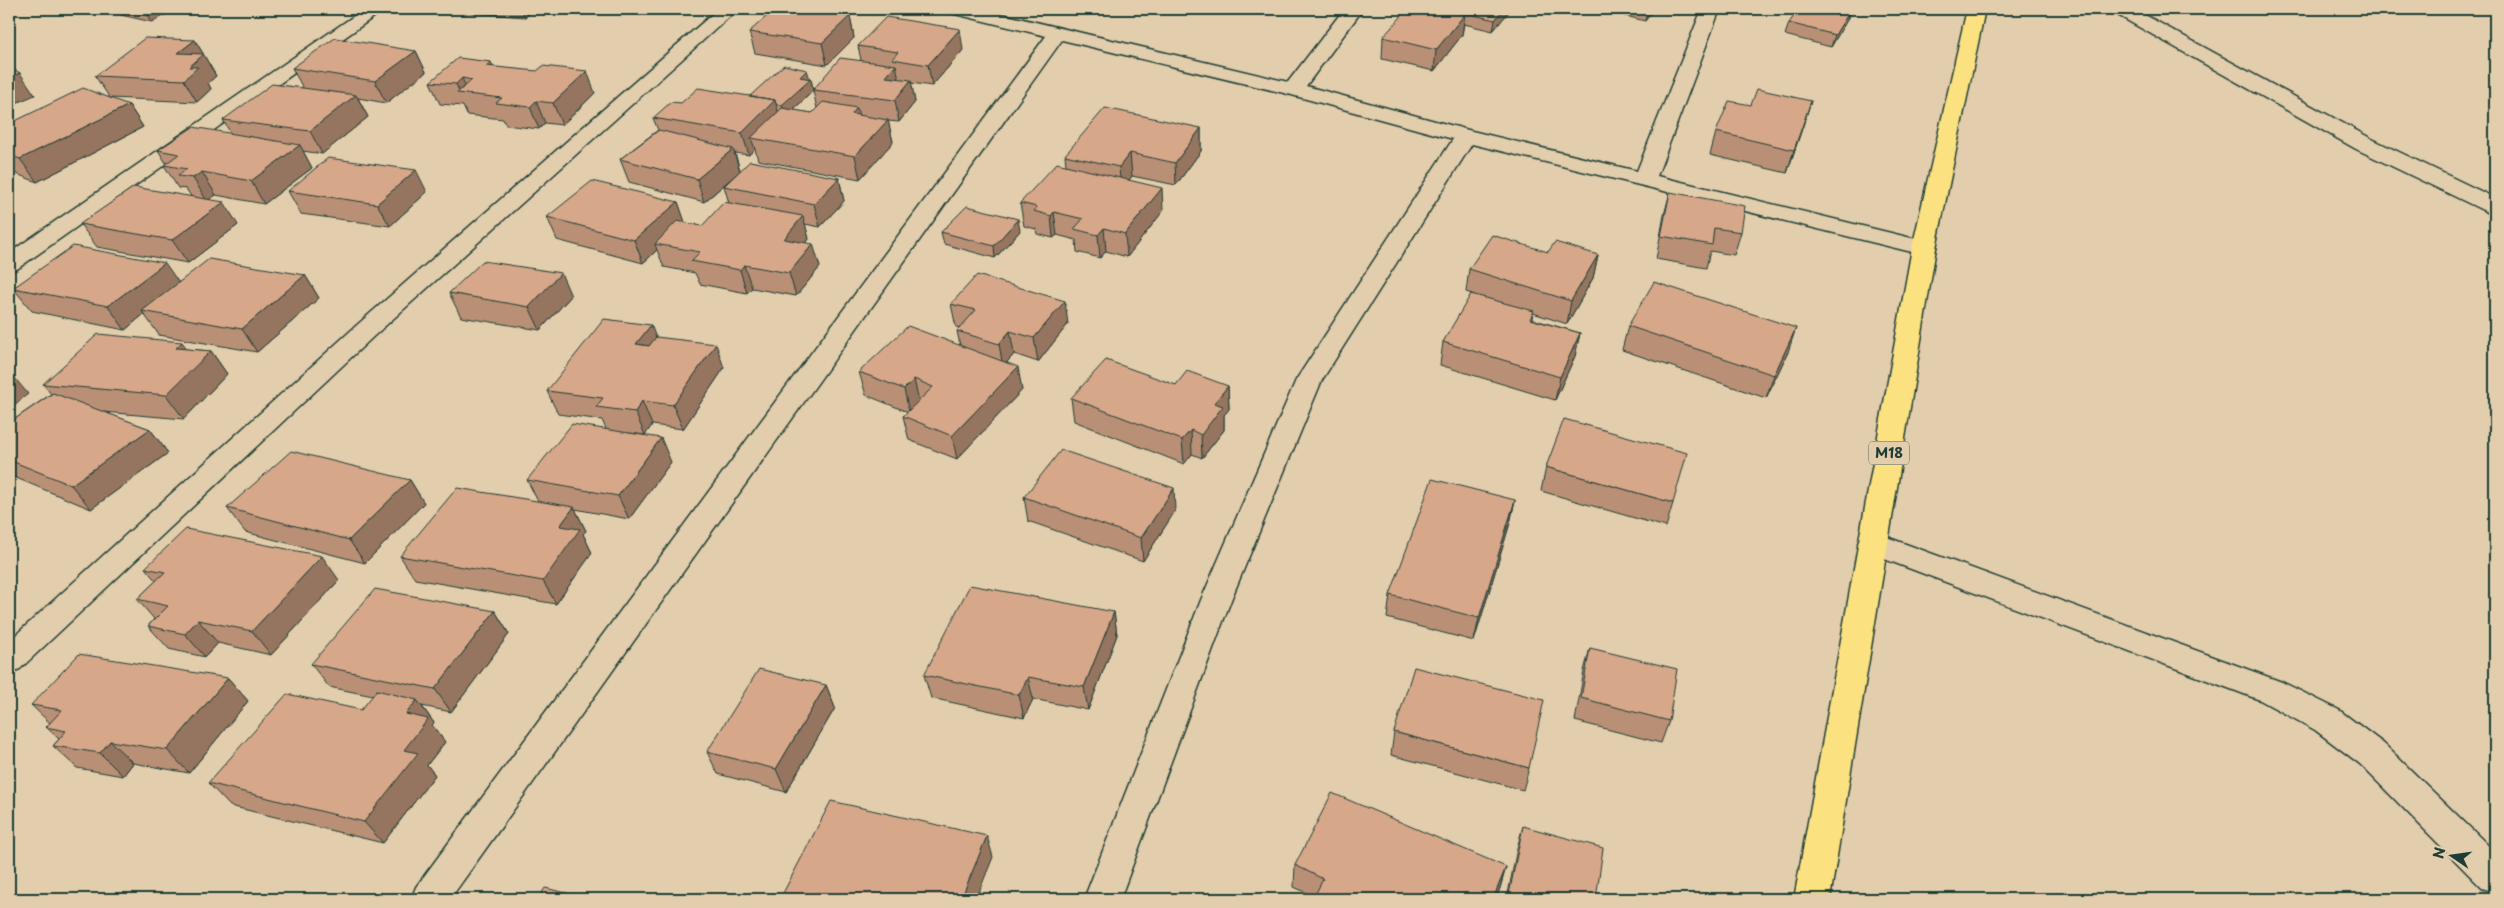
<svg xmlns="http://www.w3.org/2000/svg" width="2504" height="908" viewBox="0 0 2504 908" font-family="'Playpen Sans',sans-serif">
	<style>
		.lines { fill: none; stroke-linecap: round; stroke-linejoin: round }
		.street-casing { stroke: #1f3d34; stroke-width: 3 }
		.primary-casing { stroke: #1f3d34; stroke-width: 3 }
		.street { fill: #e2cdac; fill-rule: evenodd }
		.primary { fill: #fbe180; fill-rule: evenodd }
		.wall { fill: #b99076; stroke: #1f3d34; fill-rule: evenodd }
		.shaded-wall { fill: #967560; stroke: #1f3d34 }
		.building { fill: #d7a789; stroke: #1f3d34 }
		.labels { text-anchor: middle; stroke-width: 5; stroke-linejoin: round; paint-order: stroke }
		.shield { fill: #e2cdac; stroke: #5a6858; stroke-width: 1 }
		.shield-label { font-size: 14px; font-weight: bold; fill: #1f3d34 }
	</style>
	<rect width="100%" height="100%" fill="#e2cdac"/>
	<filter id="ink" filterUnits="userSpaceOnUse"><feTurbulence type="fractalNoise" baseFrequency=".02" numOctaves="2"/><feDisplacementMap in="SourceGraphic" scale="10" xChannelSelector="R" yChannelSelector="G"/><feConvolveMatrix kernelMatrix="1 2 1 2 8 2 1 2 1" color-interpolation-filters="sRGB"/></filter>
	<g filter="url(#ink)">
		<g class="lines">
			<!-- street casing -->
			<g class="street-casing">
				<path id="street" d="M 364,9 L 385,9 L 17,269 L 9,271 L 9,253 Z
					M 718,9 L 738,9 L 374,336 L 20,669 L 9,673 L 9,641 L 357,325 Z
					M 949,9 L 981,9 L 1288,82 L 1344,9 L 1363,9 L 1306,86 L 1472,131 L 1637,171 L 1702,9 L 1720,9 L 1657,176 L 1932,243 L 1936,248 L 1932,253 L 1924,255 L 1472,144 L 1322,380 L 1231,600 L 1120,899 L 1084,899 L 1201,600 L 1296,380 L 1453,139 L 1288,94 L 1062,40 L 450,899 L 411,899 L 416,887 L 1046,36 L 951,13 Z
					M 2112,9 L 2134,9 L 2372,139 L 2495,198 L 2495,214 L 2487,212 L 2356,149 L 2114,13 Z
					M 1873,532 L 2282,682 L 2339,710 L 2384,744 L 2495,852 L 2495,892 L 2482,888 L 2360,764 L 2315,730 L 2260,700 L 1863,551 L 1858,543 L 1863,535 Z"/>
			</g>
			<!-- primary casing -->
			<g class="primary-casing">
				<path id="primary" d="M 1967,9 L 1985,9 L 1936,248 L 1830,899 L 1794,899 L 1912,248 Z"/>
			</g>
			<!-- street -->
			<use href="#street" class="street"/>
			<!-- primary -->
			<use href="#primary" class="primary"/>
		</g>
		<!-- wall -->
		<path class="wall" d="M 118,9 L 176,9 L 152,22 L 121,15 Z
			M 456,9 L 535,9 L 525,17 L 459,12 L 457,9 Z
			M 1511,9 L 1493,31 L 1464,24 L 1462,35 L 1434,71 L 1382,59 L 1383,37 L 1452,11 L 1452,10 Z
			M 1598,9 L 1654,9 L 1645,21 Z
			M 1851,9 L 1847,20 L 1831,47 L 1785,35 L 1789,23 Z
			M 850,16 L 854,38 L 827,65 L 755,53 L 749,32 Z
			M 195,40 L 216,76 L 208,83 L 211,89 L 197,102 L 110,98 L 95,76 Z
			M 858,46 L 963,50 L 932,86 L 911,83 L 915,102 L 899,122 L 888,121 L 893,142 L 860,179 L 758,160 L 755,149 L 749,155 L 735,153 L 740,170 L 839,178 L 844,201 L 820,227 L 805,224 L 809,239 L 806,243 L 820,267 L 796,296 L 752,288 L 747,293 L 700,284 L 695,273 L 664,267 L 657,250 L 643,263 L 557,240 L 547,217 L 678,202 L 685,223 L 702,226 L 729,203 L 724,186 L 730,180 L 704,202 L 629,182 L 620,159 L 658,130 L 653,118 L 681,103 L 750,96 L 810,79 L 811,79 L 813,89 L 861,60 ZM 813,91 L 817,108 L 812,113 L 793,110 Z
			M 416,51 L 426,72 L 386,103 L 358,98 L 368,117 L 322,154 L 303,151 L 312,168 L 264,204 L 216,195 L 209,199 L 238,225 L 188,263 L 97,247 L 80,224 L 191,196 L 186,189 L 178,188 L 164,165 L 166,163 L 158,150 L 231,134 L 223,120 L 303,88 L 292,68 Z
			M 493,67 L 595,93 L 562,125 L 545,123 L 539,129 L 506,125 L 503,119 L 467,115 L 463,106 L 440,104 L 430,82 Z
			M 1811,101 L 1787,173 L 1710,155 L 1716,132 L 1751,105 Z
			M 129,105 L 143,127 L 37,182 L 9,171 L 9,124 Z
			M 1201,128 L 1201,151 L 1176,185 L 1132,176 L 1129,180 L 1163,211 L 1127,257 L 1106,251 L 1100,258 L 1077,252 L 1076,240 L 1057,235 L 1053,238 L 1037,234 L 1036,229 L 1024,226 L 1020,203 L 1066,165 L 1065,155 Z
			M 288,191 L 427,192 L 390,226 L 301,214 Z
			M 1670,192 L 1741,232 L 1734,255 L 1710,251 L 1706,268 L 1656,259 L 1664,215 Z
			M 1020,231 L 995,258 L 944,244 L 941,232 Z
			M 1548,252 L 1598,255 L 1593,278 L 1567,324 L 1533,313 L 1532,319 L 1580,333 L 1575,356 L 1555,400 L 1440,365 L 1443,342 L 1475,295 L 1466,292 L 1469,269 Z
			M 305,275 L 319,298 L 257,352 L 159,335 L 144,314 L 125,330 L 32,311 L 13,288 L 179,282 Z
			M 449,293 L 571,296 L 540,330 L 461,317 Z
			M 951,304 L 1068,324 L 1038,362 L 1014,354 L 1007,362 L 1022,390 L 957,459 L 909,440 L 903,416 L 908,412 L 866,395 L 859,372 L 960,345 L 957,331 L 960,328 L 956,327 Z
			M 1628,326 L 1788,352 L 1766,398 L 1622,350 Z
			M 656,337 L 724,368 L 683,429 L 652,425 L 645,435 L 629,433 L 671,462 L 629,519 L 575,509 L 586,531 L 583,534 L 592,553 L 556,604 L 415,579 L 400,556 L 538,501 L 527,480 L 606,429 L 602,420 L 558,414 L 547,391 Z
			M 187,349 L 211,351 L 227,374 L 184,419 L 103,412 L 150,429 L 168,453 L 91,509 L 9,475 L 9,423 L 51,394 L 43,384 Z
			M 1176,385 L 1228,386 L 1229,409 L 1224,415 L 1224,430 L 1202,458 L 1192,454 L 1184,464 L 1074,421 L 1071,398 Z
			M 1546,467 L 1673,503 L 1666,527 L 1541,491 Z
			M 410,480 L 424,503 L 365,563 L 245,532 L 227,508 Z
			M 1024,497 L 1175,511 L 1143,561 L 1028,521 Z
			M 1515,500 L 1510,523 L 1474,641 L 1387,618 L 1390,595 Z
			M 145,568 L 339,580 L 271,655 L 218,643 L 205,657 L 169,649 L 148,626 L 154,619 L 137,599 L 156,581 Z
			M 495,611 L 509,634 L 451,712 L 422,706 L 434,723 L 432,725 L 445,742 L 427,765 L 435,775 L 383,843 L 230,806 L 208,783 L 361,710 L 373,696 L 329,687 L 311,664 Z
			M 1114,612 L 1117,635 L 1088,710 L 1033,699 L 1024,718 L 931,698 L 924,675 Z
			M 1590,648 L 1669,721 L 1661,743 L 1575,721 L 1584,671 Z
			M 228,678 L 248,701 L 189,773 L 133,763 L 123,776 L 77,768 L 53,746 L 59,739 L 46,727 L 50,723 L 31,705 Z
			M 826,685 L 835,708 L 786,792 L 718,774 L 707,752 Z
			M 1394,732 L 1529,768 L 1523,790 L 1391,755 Z
			M 1523,826 L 1596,899 L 1507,899 L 1517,848 Z
			M 1295,865 L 1506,867 L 1500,888 L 1496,899 L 1313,899 L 1314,896 L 1294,887 Z"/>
		<!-- shaded-wall -->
		<path class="shaded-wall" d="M 144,9 L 176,9 L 152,22 Z
			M 521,9 L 535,9 L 525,17 Z
			M 1504,9 L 1511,9 L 1493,31 L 1495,20 Z
			M 1647,9 L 1654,9 L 1645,21 Z
			M 1851,9 L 1847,20 L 1831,47 L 1835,35 Z
			M 1465,14 L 1462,35 L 1434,71 L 1436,50 Z
			M 850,16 L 854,38 L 827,65 L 822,43 Z
			M 960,29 L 963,50 L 932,86 L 928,65 Z
			M 195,40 L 216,76 L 208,83 L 211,89 L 197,102 L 184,80 L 178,53 Z
			M 416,51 L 426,72 L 386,103 L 375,81 Z
			M 491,62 L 500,84 L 486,66 Z
			M 896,65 L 900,86 L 886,77 Z
			M 807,70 L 810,79 L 811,79 L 813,91 L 785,117 L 782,105 L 800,77 Z
			M 587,71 L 595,93 L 562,125 L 553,103 Z
			M 20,73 L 35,95 L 9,106 L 9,78 Z
			M 462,78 L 469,94 L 460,93 L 456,84 Z
			M 911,80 L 915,102 L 899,122 L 895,100 Z
			M 356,95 L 368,117 L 322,154 L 310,131 Z
			M 775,100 L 781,122 L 751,138 L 755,149 L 749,155 L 742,133 Z
			M 536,101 L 545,123 L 539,129 L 530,107 Z
			M 1811,101 L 1804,123 L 1787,173 L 1794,150 Z
			M 129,105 L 143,127 L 37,182 L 20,159 Z
			M 857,108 L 862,130 L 852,114 Z
			M 888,120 L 893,142 L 860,179 L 855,156 Z
			M 1201,128 L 1201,151 L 1176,185 L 1175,163 Z
			M 300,145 L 312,168 L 264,204 L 251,181 Z
			M 733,149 L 740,171 L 704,202 L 697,179 Z
			M 1130,153 L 1132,176 L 1121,190 L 1119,167 Z
			M 416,170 L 427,192 L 390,226 L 377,204 Z
			M 202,172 L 216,195 L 207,201 L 193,178 Z
			M 839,178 L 844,201 L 820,227 L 814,204 Z
			M 1162,188 L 1163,211 L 1127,257 L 1125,234 Z
			M 224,202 L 238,225 L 188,263 L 172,240 Z
			M 678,202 L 686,225 L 655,244 L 657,250 L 643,263 L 634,240 Z
			M 1054,212 L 1057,235 L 1053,238 L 1051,216 Z
			M 803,216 L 809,239 L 790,262 L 784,239 Z
			M 1018,219 L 1020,231 L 995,258 L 994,246 Z
			M 1104,228 L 1106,251 L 1100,258 L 1098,235 Z
			M 813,244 L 820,267 L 796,296 L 789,273 Z
			M 1598,255 L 1593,278 L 1567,324 L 1571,301 Z
			M 165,263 L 181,286 L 142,311 L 144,314 L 125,330 L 108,306 Z
			M 744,265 L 752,288 L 747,293 L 740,270 Z
			M 561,273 L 571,296 L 540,330 L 529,307 Z
			M 305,275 L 319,298 L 257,352 L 242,329 Z
			M 1065,301 L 1068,324 L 1038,362 L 1034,338 Z
			M 651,325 L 660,348 L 636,344 Z
			M 1796,328 L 1788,352 L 1766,398 L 1774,375 Z
			M 1010,331 L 1014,354 L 1003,367 L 999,344 Z
			M 1580,333 L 1575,356 L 1555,400 L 1560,377 Z
			M 182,342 L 198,364 L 211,351 L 227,374 L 184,419 L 166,395 L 176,348 Z
			M 716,344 L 724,368 L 683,429 L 673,405 Z
			M 1018,367 L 1022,390 L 957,459 L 952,436 Z
			M 9,371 L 28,394 L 9,409 Z
			M 914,379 L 919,403 L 909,412 L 904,389 Z
			M 1228,386 L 1229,409 L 1224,415 L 1224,430 L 1202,458 L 1201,435 L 1214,403 Z
			M 642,401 L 652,425 L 645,435 L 635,412 Z
			M 150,429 L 168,453 L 91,509 L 71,485 Z
			M 1191,430 L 1192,454 L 1184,464 L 1182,440 Z
			M 661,438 L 671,462 L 629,519 L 618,496 Z
			M 410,480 L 424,503 L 365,563 L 349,540 Z
			M 1174,488 L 1175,511 L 1143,561 L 1141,538 Z
			M 1515,500 L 1510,523 L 1474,641 L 1479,618 Z
			M 574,507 L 586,531 L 583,534 L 592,553 L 556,604 L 543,581 L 560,526 Z
			M 322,556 L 339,580 L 271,655 L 252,631 Z
			M 495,611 L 509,634 L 451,712 L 435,689 Z
			M 1114,612 L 1117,635 L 1088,710 L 1084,687 Z
			M 198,620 L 218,643 L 205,657 L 185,634 Z
			M 1028,677 L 1033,699 L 1024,718 L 1019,695 Z
			M 228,678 L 248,701 L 189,773 L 167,750 Z
			M 826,685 L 835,708 L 786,792 L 776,769 Z
			M 417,700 L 434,723 L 432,725 L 445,742 L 427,765 L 435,775 L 383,843 L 364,822 L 406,714 Z
			M 110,741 L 133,763 L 123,776 L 100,753 Z
			M 987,836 L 993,857 L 976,899 L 961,899 Z
			M 1506,867 L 1500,888 L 1496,899 L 1493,899 Z"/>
		<!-- building -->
		<path class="building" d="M 775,9 L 799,9 L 850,16 L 822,43 L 749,32 Z
			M 1408,9 L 1442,9 L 1465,14 L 1436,50 L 1383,37 Z
			M 1453,9 L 1504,9 L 1495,20 L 1452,10 Z
			M 1799,9 L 1851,9 L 1835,35 L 1789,23 Z
			M 886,17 L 960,29 L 928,65 L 892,59 L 898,52 L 858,46 Z
			M 145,38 L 195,40 L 178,53 L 204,54 L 189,67 L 198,67 L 184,80 L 95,76 Z
			M 335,38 L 416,51 L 375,81 L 292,68 Z
			M 458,58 L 491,62 L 486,66 L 537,71 L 543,66 L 587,71 L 553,103 L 536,101 L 530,107 L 496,103 L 502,98 L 457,93 L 472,80 L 462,78 L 456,84 L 430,82 Z
			M 840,58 L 896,65 L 886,77 L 911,80 L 895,100 L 813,90 Z
			M 784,65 L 807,70 L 800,77 L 811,79 L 782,105 L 776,104 L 775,100 L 750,96 Z
			M 9,67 L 20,73 L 9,78 Z
			M 272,84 L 356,95 L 310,131 L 223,120 Z
			M 83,88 L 129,105 L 20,159 L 9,155 L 9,124 Z
			M 698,88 L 775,100 L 742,133 L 653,118 L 671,102 L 681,103 Z
			M 1757,89 L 1811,101 L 1794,150 L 1716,132 L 1729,101 L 1751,105 Z
			M 823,102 L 857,108 L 852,114 L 888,120 L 855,156 L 751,138 L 782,108 L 812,113 Z
			M 1105,108 L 1201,128 L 1175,163 L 1130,153 L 1119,167 L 1065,155 Z
			M 193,127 L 300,145 L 251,181 L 202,172 L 193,178 L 178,176 L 187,169 L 164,165 L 179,154 L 158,150 Z
			M 659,130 L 733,149 L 697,179 L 620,159 Z
			M 328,158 L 416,170 L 377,204 L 288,191 Z
			M 750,161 L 839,178 L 814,204 L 724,186 Z
			M 1057,163 L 1162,188 L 1125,234 L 1104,228 L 1098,235 L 1074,229 L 1083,219 L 1054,212 L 1051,216 L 1034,211 L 1037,207 L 1020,203 Z
			M 592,181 L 678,202 L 634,240 L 547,217 Z
			M 134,187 L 224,202 L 172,240 L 80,224 Z
			M 1670,192 L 1745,206 L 1741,232 L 1714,228 L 1712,245 L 1661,236 Z
			M 724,202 L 803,216 L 784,239 L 813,244 L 789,273 L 744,265 L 740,270 L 691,261 L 700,252 L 655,244 L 677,221 L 702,226 Z
			M 967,206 L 1018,219 L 994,246 L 941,232 Z
			M 1492,235 L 1548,252 L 1555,242 L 1598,255 L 1571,301 L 1469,269 Z
			M 73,246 L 165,263 L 108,306 L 13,288 Z
			M 209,259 L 305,275 L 242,329 L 142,311 Z
			M 483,261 L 561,273 L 529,307 L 449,293 Z
			M 977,275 L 1065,301 L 1034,338 L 1010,331 L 999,344 L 957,331 L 976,310 L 951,304 Z
			M 1654,282 L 1796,328 L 1774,375 L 1628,326 Z
			M 1471,294 L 1534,311 L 1530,319 L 1580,333 L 1560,377 L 1443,342 Z
			M 604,319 L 651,325 L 636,344 L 649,346 L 656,337 L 716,344 L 673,405 L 642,401 L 635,412 L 596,407 L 603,398 L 547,391 Z
			M 908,326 L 1018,367 L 952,436 L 903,416 L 933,387 L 914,379 L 904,389 L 859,372 Z
			M 98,334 L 182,342 L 176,348 L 211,351 L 166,395 L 43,384 Z
			M 1106,360 L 1176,385 L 1187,371 L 1228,386 L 1214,403 L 1223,406 L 1201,435 L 1191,430 L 1182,440 L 1071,398 Z
			M 53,393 L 150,429 L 71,485 L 9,460 L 9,423 Z
			M 1564,419 L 1687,453 L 1673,503 L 1546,467 Z
			M 572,424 L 661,438 L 618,496 L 527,480 Z
			M 1061,450 L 1174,488 L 1141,538 L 1024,497 Z
			M 291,451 L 410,480 L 349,540 L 227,508 Z
			M 1432,479 L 1515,500 L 1479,618 L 1390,595 Z
			M 457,488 L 574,507 L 560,526 L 580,529 L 543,581 L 400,556 Z
			M 186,529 L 322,556 L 252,631 L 198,620 L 185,634 L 148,626 L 168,606 L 137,599 L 165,572 L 145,568 Z
			M 970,585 L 1114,612 L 1084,687 L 1028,677 L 1019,695 L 924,675 Z
			M 375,589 L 495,611 L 435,689 L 311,664 Z
			M 1590,648 L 1677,669 L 1669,721 L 1581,698 Z
			M 79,654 L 228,678 L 167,750 L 110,741 L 100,753 L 53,746 L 66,731 L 46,727 L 62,710 L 31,705 Z
			M 1414,667 L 1544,700 L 1529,768 L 1394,732 Z
			M 759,669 L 826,685 L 776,769 L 707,752 Z
			M 377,690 L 417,700 L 406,714 L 428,719 L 404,750 L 418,753 L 364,822 L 208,783 L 287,694 L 361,710 Z
			M 1332,793 L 1506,867 L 1493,899 L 1313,899 L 1323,879 L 1295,865 Z
			M 831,801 L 987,836 L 961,899 L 780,899 Z
			M 1523,826 L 1603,848 L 1596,899 L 1508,899 Z
			M 545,888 L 592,899 L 538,899 Z"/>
	</g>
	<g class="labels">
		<!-- shield labels -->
		<rect class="shield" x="1869" y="441.5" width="40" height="23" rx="4"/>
		<g class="shield-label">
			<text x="1889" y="458">M18</text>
		</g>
	</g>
	<!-- margin -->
	<rect width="2504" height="908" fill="none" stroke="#e2cdac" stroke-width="30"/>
	<rect x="15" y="15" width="2474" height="878" fill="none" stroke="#1f3d34" stroke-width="2" filter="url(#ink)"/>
	<!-- north arrow -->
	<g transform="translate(2452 856) rotate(283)" stroke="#e2cdac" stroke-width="4" paint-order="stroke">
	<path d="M0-4L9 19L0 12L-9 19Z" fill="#1f3d34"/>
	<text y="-8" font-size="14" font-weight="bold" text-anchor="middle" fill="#1f3d34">N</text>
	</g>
</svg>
